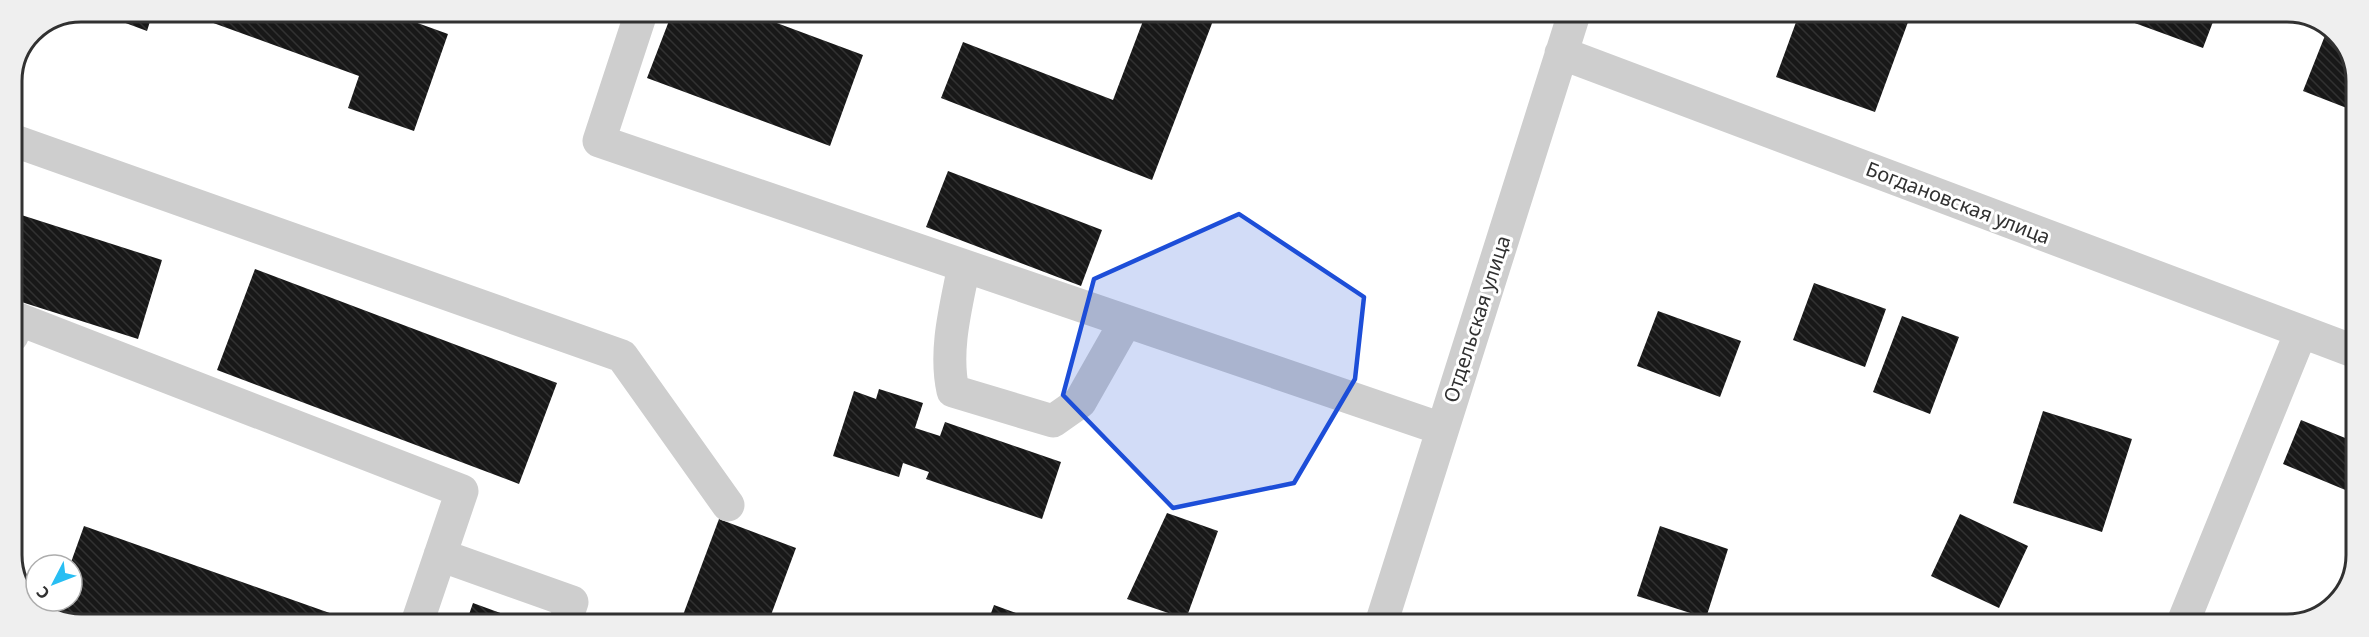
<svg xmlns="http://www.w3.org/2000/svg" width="2369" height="637" viewBox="0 0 2369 637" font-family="'Noto Sans',sans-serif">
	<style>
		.building { fill: url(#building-back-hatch) }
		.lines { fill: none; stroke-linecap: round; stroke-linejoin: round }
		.minor { stroke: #cecece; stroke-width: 33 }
		.marked { fill: #1d4ed8; fill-opacity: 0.2; stroke: #1d4ed8; stroke-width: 4.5; stroke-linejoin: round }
		.labels { text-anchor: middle; stroke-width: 6; stroke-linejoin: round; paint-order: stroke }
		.street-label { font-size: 20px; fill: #313131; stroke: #fff }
		.rim { fill: none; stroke: #313131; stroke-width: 3 }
	</style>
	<defs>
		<pattern id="building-back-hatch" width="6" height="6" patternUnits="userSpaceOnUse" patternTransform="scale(1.5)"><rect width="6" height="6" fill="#181818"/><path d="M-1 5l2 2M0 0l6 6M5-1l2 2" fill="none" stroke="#313131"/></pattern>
	</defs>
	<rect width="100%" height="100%" fill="#fff"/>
	<!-- building -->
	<path class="building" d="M 96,12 L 153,12 L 147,31 Z
		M 183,12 L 387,12 L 448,34 L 414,131 L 348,108 L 359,76 Z
		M 672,13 L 750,13 L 863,55 L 830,146 L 647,78 Z
		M 1146,13 L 1216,13 L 1152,180 L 941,98 L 963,42 L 1113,100 Z
		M 1799,14 L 1911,14 L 1875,112 L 1776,77 Z
		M 2110,14 L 2216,14 L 2203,48 Z
		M 2328,28 L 2340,36 L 2357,77 L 2357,112 L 2303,91 Z
		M 948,171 L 1102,230 L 1081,286 L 926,227 Z
		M 12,212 L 162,260 L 138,339 L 12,299 Z
		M 255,269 L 557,383 L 519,484 L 217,370 Z
		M 1814,283 L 1886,309 L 1865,367 L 1793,340 Z
		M 1658,311 L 1741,341 L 1720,397 L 1637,366 Z
		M 1902,316 L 1959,337 L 1930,414 L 1873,392 Z
		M 879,389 L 923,403 L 915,428 L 940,436 L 945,422 L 1061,462 L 1042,519 L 926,479 L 929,472 L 903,463 L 899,477 L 833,456 L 854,391 L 876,399 Z
		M 2043,411 L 2132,439 L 2102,532 L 2013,503 Z
		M 2301,420 L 2355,442 L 2355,494 L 2283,464 Z
		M 1167,513 L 1218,531 L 1186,619 L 1127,599 Z
		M 1960,514 L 2028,546 L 1999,608 L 1931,576 Z
		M 719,519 L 796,548 L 768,623 L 680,623 Z
		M 84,526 L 358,623 L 63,622 L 52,615 L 57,601 L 72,601 L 72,565 L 70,565 Z
		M 1660,526 L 1728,549 L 1706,618 L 1637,596 Z
		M 473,603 L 528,623 L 466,623 Z
		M 994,605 L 1043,623 L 1043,624 L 987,624 Z"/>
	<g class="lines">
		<!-- minor -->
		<path class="minor" d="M 641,13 L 599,141 L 1442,429
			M 1561,53 L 2356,352
			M 12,140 L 622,356 L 728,505
			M 964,266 C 956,307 944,350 953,391 L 1053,421 L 1080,402 L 1126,321
			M 12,336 L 18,319 L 462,491 L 417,623
			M 440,555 L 572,602 L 565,623
			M 1381,624 L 1574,14
			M 2182,625 L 2301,332"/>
	</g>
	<!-- marked area -->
	<path class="marked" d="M 1239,214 L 1364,297 L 1355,379 L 1294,483 L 1173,508 L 1063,395 L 1094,279 Z"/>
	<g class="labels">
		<!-- street labels -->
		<g class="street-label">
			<text transform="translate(1958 203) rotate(21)" y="7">Богдановская улица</text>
			<text transform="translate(1477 319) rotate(-72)" y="7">Отдельская улица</text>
		</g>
	</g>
	<!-- crop -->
	<path d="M0 0H2369V637H0ZM81 22H2287A59 59 0 0 1 2346 81V555A59 59 0 0 1 2287 614H81A59 59 0 0 1 22 555V81A59 59 0 0 1 81 22Z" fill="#efefef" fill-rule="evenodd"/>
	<path class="rim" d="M81 22H2287A59 59 0 0 1 2346 81V555A59 59 0 0 1 2287 614H81A59 59 0 0 1 22 555V81A59 59 0 0 1 81 22Z"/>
	<!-- north arrow -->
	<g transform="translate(54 583) rotate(228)"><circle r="28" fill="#ffffff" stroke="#adadad" stroke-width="1.5"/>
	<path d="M0-4.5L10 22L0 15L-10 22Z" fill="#28bef3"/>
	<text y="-9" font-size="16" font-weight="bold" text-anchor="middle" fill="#313131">С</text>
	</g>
</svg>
